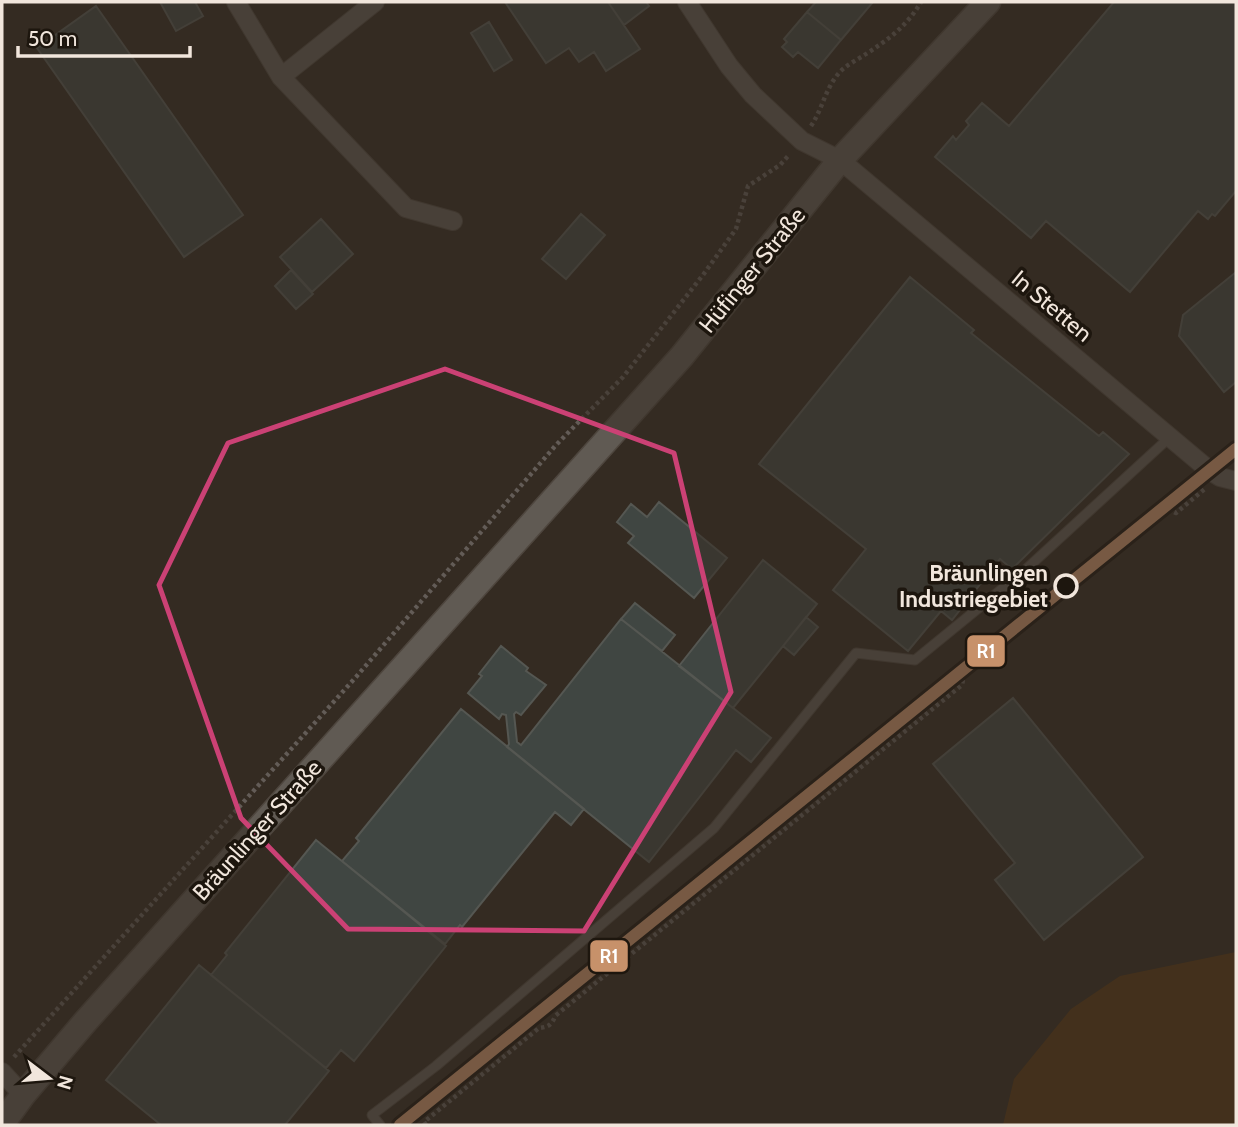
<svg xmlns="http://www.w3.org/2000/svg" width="1238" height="1127" viewBox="0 0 1238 1127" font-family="Cabin,sans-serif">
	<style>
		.green { fill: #563714 }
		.building { fill: #404642; stroke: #555752; stroke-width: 2 }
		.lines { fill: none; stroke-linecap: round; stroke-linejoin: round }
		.lane-casing { stroke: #4e463e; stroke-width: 11 }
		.street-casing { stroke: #4e463e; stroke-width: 20 }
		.secondary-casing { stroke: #4e463e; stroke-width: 27 }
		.path { stroke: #635c57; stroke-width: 4.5; stroke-dasharray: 3.5 3.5; stroke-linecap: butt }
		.lane { stroke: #605a53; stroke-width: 9 }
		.street { stroke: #605a53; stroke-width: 18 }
		.secondary { stroke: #605a53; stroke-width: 24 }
		.rail-1-casing { stroke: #1d160e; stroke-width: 18 }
		.rail-1 { stroke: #c7916a; stroke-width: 12 }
		.marked { fill: none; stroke: #cb4175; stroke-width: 5; stroke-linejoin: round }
		.stop-dot { fill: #1d160e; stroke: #f1e6dc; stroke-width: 3.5 }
		.labels { text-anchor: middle; stroke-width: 7; stroke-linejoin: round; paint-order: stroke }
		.street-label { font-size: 23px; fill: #f1e6dc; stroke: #1d160e }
		.stop-label { font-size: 23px; font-weight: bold; fill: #f1e6dc; stroke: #1d160e; text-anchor: end }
		.line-badge { stroke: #1d160e; stroke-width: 2.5 }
		.badge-label { font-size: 19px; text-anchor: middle; font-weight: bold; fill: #fff }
	</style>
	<rect width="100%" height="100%" fill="#342b22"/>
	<!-- green -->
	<path class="green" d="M 1236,952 L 1236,1125 L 1003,1125 L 1014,1079 L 1071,1009 L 1120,976 Z"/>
	<!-- building -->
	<path class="building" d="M 160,2 L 195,2 L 203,16 L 176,31 Z
		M 505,2 L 608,2 L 640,49 L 606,71 L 594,52 L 579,62 L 569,48 L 546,63 Z
		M 608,2 L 646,2 L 649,6 L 624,25 Z
		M 816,2 L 873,2 L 841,40 L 807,12 Z
		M 1114,2 L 1236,2 L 1236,191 L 1215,216 L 1212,214 L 1208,219 L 1198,211 L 1130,292 L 1046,221 L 1031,238 L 935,157 L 953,136 L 956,140 L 969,125 L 966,121 L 982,103 L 1009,126 Z
		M 96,6 L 243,215 L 184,257 L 37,48 Z
		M 807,12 L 841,40 L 818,68 L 798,52 L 793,57 L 782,47 L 787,42 L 784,39 Z
		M 489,22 L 512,60 L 494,71 L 471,33 Z
		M 581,214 L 605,235 L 566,279 L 542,259 Z
		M 321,219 L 353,254 L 312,292 L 280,257 Z
		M 291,270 L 313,294 L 296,309 L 275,286 Z
		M 1236,272 L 1236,382 L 1224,392 L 1179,336 L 1183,315 Z
		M 910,277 L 974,330 L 971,333 L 1099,436 L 1103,432 L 1129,454 L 1012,569 L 1000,559 L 952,620 L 941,611 L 908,651 L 833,590 L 866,549 L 759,464 Z
		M 659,502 L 727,558 L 694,598 L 628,543 L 634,536 L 617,522 L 631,504 L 647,517 Z
		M 763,560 L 817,604 L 733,708 L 679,666 Z
		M 635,603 L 675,635 L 662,651 L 621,619 Z
		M 806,617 L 818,627 L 794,655 L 783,646 Z
		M 621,619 L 771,738 L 751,762 L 736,750 L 649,862 L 507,747 L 509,744 L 506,715 L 502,714 L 499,719 L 468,693 L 482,676 L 479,674 L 501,646 L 528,668 L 526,671 L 546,685 L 521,715 L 516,712 L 514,714 L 517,742 L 521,745 Z
		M 1013,698 L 1143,857 L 1044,940 L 995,880 L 1015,863 L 933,764 Z
		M 461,709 L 584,809 L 571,825 L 555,812 L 462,927 L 460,925 L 445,944 L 342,861 L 359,841 L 356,838 Z
		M 316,840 L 446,946 L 354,1061 L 341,1050 L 326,1068 L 211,975 L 227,955 L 225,953 Z
		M 199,965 L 329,1071 L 285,1125 L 161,1125 L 106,1080 Z"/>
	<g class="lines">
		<!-- lane casing -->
		<g class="lane-casing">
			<path id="lane" d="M 380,1125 L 372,1115 L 436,1066 L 714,828 L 856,653 L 915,660 L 1024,571 L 1170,437"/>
		</g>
		<!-- street casing -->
		<g class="street-casing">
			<path id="street" d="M 236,2 L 281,77 L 406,208 L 453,221
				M 687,2 L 729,66 L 753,95 L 802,141 L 840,160 L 1209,470 L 1220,477 L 1236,481
				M 281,77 L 375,2
				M 2,1072 L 23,1095"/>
		</g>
		<!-- secondary casing -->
		<g class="secondary-casing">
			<path id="secondary" d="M 2,1124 L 23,1095 L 85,1022 L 682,356 L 840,160 L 988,2"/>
		</g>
		<!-- path -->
		<path class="path" d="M 811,126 C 823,108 825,89 839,73 C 846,65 857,60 866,54 C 889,39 907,26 921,2
			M 1168,509 L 1176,513 L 1206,488
			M 14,1057 L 356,677 L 556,445 L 623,377 L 703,275 L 736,229 L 748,186 L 780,165 L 789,155
			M 426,1125 L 424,1122 L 539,1028 C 548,1027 552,1025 555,1016 L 962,685 L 964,674"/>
		<!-- lane -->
		<use href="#lane" class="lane"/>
		<!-- street -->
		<use href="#street" class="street"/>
		<!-- secondary -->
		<use href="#secondary" class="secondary"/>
		<!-- rail-1 casing -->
		<g class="rail-1-casing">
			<path id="rail-1" d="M 400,1125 L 1236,449"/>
		</g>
		<!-- rail-1 -->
		<use href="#rail-1" class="rail-1"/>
	</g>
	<!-- marked area -->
	<path d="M0 0H1238V1127H0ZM 445,369 L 674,453 L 731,692 L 584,931 L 348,929 L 241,818 L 159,585 L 228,443 Z" fill="#342b22" fill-opacity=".55" fill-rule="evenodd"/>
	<path class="marked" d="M 445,369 L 674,453 L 731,692 L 584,931 L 348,929 L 241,818 L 159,585 L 228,443 Z"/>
	<!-- markers -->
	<circle class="stop-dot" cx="1066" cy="586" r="11"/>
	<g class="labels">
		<!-- street labels -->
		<g class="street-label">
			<text transform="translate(752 270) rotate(-51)" y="8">Hüfinger Straße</text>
			<text transform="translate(1052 306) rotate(40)" y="8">In Stetten</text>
			<text transform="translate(257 830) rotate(-48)" y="8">Bräunlinger Straße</text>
		</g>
		<!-- stop labels -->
		<g class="stop-label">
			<text x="1048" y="581">Bräunlingen<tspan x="1048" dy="26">Industriegebiet</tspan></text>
		</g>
	</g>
	<g class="line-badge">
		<rect x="966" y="634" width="40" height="34" rx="7" fill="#c7916a"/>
		<rect x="589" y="939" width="40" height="34" rx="7" fill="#c7916a"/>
	</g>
	<g class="badge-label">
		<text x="986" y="658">R1</text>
		<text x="609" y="963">R1</text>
	</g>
	<!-- border -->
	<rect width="1238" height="1127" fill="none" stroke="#f1e6dc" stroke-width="7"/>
	<!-- north arrow -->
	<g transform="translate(49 1078) rotate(106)" stroke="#1d160e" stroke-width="5" paint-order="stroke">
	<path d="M0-5L12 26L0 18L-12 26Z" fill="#f1e6dc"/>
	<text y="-10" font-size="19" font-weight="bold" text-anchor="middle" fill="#f1e6dc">N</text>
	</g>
	<!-- scale -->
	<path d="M18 46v10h172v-10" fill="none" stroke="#f1e6dc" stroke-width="3.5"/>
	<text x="28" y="46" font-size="21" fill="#f1e6dc" stroke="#1d160e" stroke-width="5" paint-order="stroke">50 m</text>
</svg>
